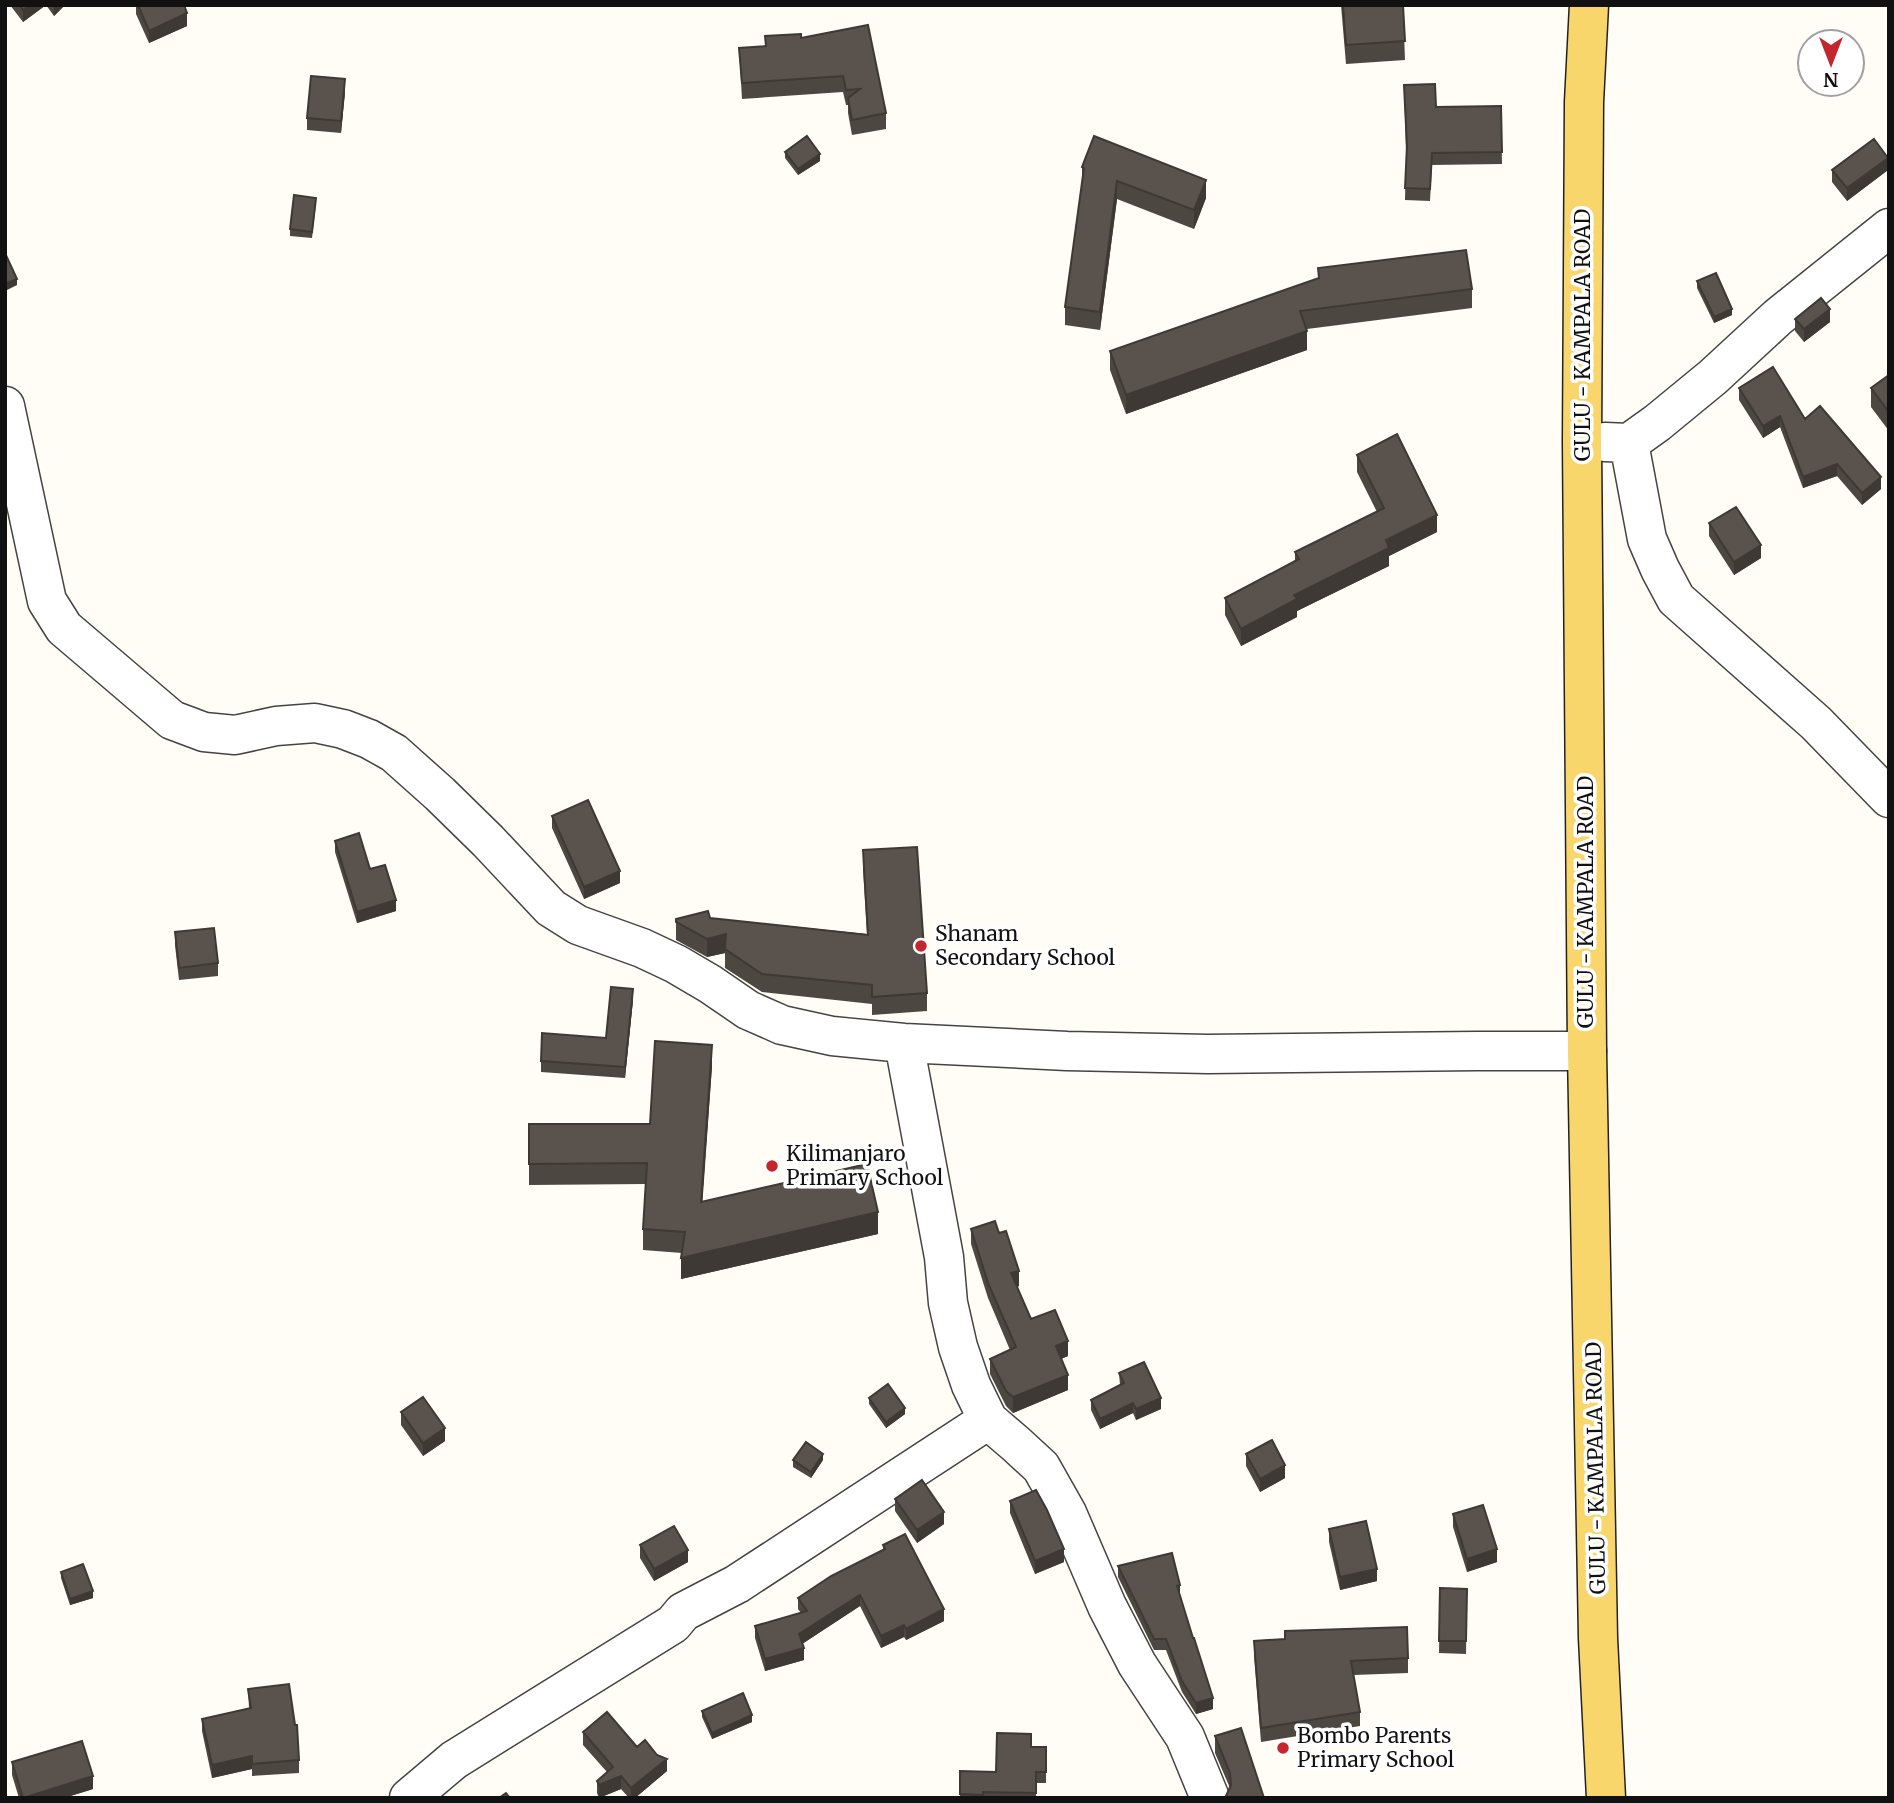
<svg xmlns="http://www.w3.org/2000/svg" width="1894" height="1803" viewBox="0 0 1894 1803" font-family="Merriweather,serif">
	<style>
		.lines { fill: none; stroke-linecap: round; stroke-linejoin: round }
		.minor-casing { stroke: #444; stroke-width: 41 }
		.major-casing { stroke: #222; stroke-width: 41 }
		.minor { stroke: #fff; stroke-width: 38 }
		.major { stroke: #f9d66b; stroke-width: 38 }
		.wall { fill: #4d4742 }
		.shaded-wall { fill: #3f3936 }
		.building { fill: #5a524d; stroke: #3f3936; stroke-width: 2 }
		.poi-dot { fill: #c4262e; stroke: #fff; stroke-width: 2.5 }
		.labels { text-anchor: middle; stroke-width: 7; stroke-linejoin: round; paint-order: stroke }
		.street-label { font-size: 21px; fill: #111; stroke: #fff }
		.poi-label { font-size: 21px; fill: #111; stroke: #fff; text-anchor: start }
	</style>
	<rect width="100%" height="100%" fill="#fffdf5"/>
	<g class="lines">
		<!-- minor casing -->
		<g class="minor-casing">
			<path id="minor" d="M 5,406 L 47,601 L 64,628 L 172,720 L 204,732 L 235,735 L 276,726 L 315,723 L 343,729 L 369,739 L 394,753 L 440,794 L 488,841 L 551,908 L 578,925 L 642,948 L 676,964 L 710,984 L 748,1010 L 782,1025 L 832,1036 L 904,1043 L 1067,1051 L 1208,1054 L 1477,1051 L 1587,1051
				M 1605,442 L 1629,443 L 1657,423 L 1713,377 L 1778,317 L 1889,228
				M 1629,443 L 1647,539 L 1660,569 L 1676,599 L 1816,723 L 1889,798
				M 904,1043 L 944,1257 L 948,1303 L 958,1347 L 971,1385 L 988,1420 L 1016,1444 L 1041,1467 L 1067,1513 L 1107,1606 L 1137,1664 L 1185,1737 L 1210,1798
				M 409,1798 L 454,1760 L 673,1624 L 683,1612 L 737,1584 L 988,1420"/>
		</g>
		<!-- major casing -->
		<g class="major-casing">
			<path id="major" d="M 1589,5 L 1584,102 L 1582,442 L 1587,1051 L 1598,1638 L 1606,1798"/>
		</g>
		<!-- minor -->
		<use href="#minor" class="minor"/>
		<!-- major -->
		<use href="#major" class="major"/>
	</g>
	<!-- wall -->
	<path class="wall" d="M 10,5 L 65,5 L 54,16 L 46,5 L 23,22 Z
		M 136,5 L 184,5 L 187,26 L 149,43 L 136,14 Z
		M 1341,5 L 1403,5 L 1405,60 L 1346,64 Z
		M 801,38 L 886,113 L 886,129 L 852,135 L 848,113 L 848,105 L 846,105 L 843,92 L 742,99 L 739,48 L 765,46 Z
		M 1404,85 L 1436,107 L 1501,106 L 1502,164 L 1432,165 L 1430,201 L 1405,200 L 1406,153 Z
		M 345,92 L 341,133 L 307,130 L 307,118 Z
		M 785,152 L 820,161 L 798,175 L 785,158 Z
		M 1082,167 L 1206,198 L 1194,229 L 1117,199 L 1100,330 L 1065,325 L 1065,307 L 1082,184 Z
		M 1832,170 L 1888,170 L 1847,201 L 1832,182 Z
		M 316,204 L 312,238 L 290,236 L 290,229 Z
		M 1318,268 L 1472,289 L 1472,308 L 1307,329 L 1307,350 L 1126,414 L 1110,370 L 1110,351 L 1318,278 Z
		M 1697,281 L 1732,315 L 1714,323 L 1697,288 Z
		M 1795,319 L 1830,322 L 1804,342 L 1795,331 Z
		M 1889,375 L 1889,431 L 1871,407 L 1871,388 Z
		M 1739,388 L 1805,419 L 1881,489 L 1862,505 L 1837,476 L 1803,488 L 1780,427 L 1763,438 L 1739,400 Z
		M 1357,455 L 1437,532 L 1389,556 L 1389,566 L 1297,611 L 1297,617 L 1241,646 L 1225,615 L 1225,598 L 1295,561 L 1295,552 L 1377,512 L 1357,472 Z
		M 1709,523 L 1761,558 L 1734,575 L 1709,536 Z
		M 552,816 L 620,883 L 584,899 L 552,828 Z
		M 335,841 L 370,869 L 396,911 L 357,923 L 335,852 Z
		M 863,850 L 927,993 L 927,1011 L 872,1015 L 872,1004 L 762,992 L 725,968 L 725,953 L 707,957 L 676,940 L 676,919 L 710,918 L 867,934 L 863,869 Z
		M 175,932 L 218,963 L 218,976 L 179,980 L 175,945 Z
		M 633,1000 L 625,1078 L 541,1072 L 541,1061 L 606,1038 Z
		M 712,1066 L 702,1202 L 878,1234 L 681,1279 L 682,1253 L 643,1250 L 643,1229 L 646,1184 L 529,1185 L 529,1124 L 650,1124 Z
		M 971,1229 L 1019,1286 L 1017,1287 L 1031,1319 L 1068,1356 L 1061,1359 L 1068,1390 L 1013,1413 L 1006,1406 L 990,1374 L 990,1359 L 1010,1350 L 988,1298 L 971,1244 Z
		M 1119,1373 L 1161,1409 L 1136,1420 L 1133,1413 L 1100,1429 L 1091,1410 L 1091,1400 L 1120,1385 Z
		M 869,1398 L 905,1414 L 886,1428 L 869,1404 Z
		M 401,1412 L 445,1441 L 423,1456 L 401,1425 Z
		M 1246,1454 L 1285,1478 L 1260,1492 L 1246,1466 Z
		M 793,1460 L 823,1460 L 811,1478 L 793,1467 Z
		M 895,1499 L 944,1524 L 917,1543 L 895,1511 Z
		M 1010,1501 L 1064,1562 L 1035,1574 L 1010,1513 Z
		M 1453,1514 L 1497,1562 L 1467,1572 L 1453,1527 Z
		M 1329,1529 L 1377,1581 L 1340,1590 L 1329,1542 Z
		M 640,1545 L 688,1562 L 654,1581 L 640,1558 Z
		M 883,1545 L 944,1621 L 906,1640 L 904,1637 L 881,1648 L 860,1606 L 802,1644 L 804,1660 L 765,1671 L 755,1638 L 755,1626 L 801,1613 L 798,1609 L 798,1598 L 883,1550 Z
		M 1118,1566 L 1180,1596 L 1213,1709 L 1196,1714 L 1182,1692 L 1166,1650 L 1154,1650 L 1118,1577 Z
		M 61,1572 L 93,1598 L 70,1605 L 61,1578 Z
		M 1440,1588 L 1467,1589 L 1466,1654 L 1439,1653 Z
		M 1254,1641 L 1408,1658 L 1408,1673 L 1354,1675 L 1360,1712 L 1360,1726 L 1261,1742 L 1254,1656 Z
		M 248,1689 L 299,1760 L 299,1773 L 252,1776 L 252,1769 L 212,1778 L 202,1731 L 202,1719 L 249,1708 Z
		M 702,1711 L 752,1722 L 712,1739 L 702,1717 Z
		M 583,1732 L 637,1747 L 667,1771 L 635,1798 L 629,1798 L 621,1789 L 599,1798 L 597,1793 L 597,1781 L 607,1772 L 583,1745 Z
		M 1215,1736 L 1264,1798 L 1226,1798 L 1230,1788 L 1215,1753 Z
		M 1031,1747 L 1046,1747 L 1046,1783 L 1036,1783 L 1036,1798 L 960,1798 L 960,1771 L 996,1772 Z
		M 12,1762 L 93,1789 L 64,1798 L 19,1798 L 12,1775 Z"/>
	<!-- shaded-wall -->
	<path class="shaded-wall" d="M 29,5 L 46,5 L 23,22 L 23,10 Z
		M 54,5 L 65,5 L 54,16 Z
		M 187,13 L 187,26 L 149,43 L 149,31 Z
		M 345,79 L 345,92 L 341,133 L 341,121 Z
		M 820,154 L 820,161 L 798,175 L 798,169 Z
		M 1888,158 L 1888,170 L 1847,201 L 1847,188 Z
		M 1206,180 L 1206,198 L 1194,229 L 1194,210 Z
		M 1117,181 L 1117,199 L 1100,330 L 1100,312 Z
		M 17,279 L 17,285 L 5,291 L 5,284 Z
		M 1732,309 L 1732,315 L 1714,323 L 1714,317 Z
		M 1830,309 L 1830,322 L 1804,342 L 1804,329 Z
		M 1307,331 L 1307,350 L 1126,414 L 1126,395 Z
		M 1780,416 L 1780,427 L 1763,438 L 1763,426 Z
		M 1837,464 L 1837,476 L 1803,488 L 1803,477 Z
		M 1881,477 L 1881,489 L 1862,505 L 1862,493 Z
		M 1437,515 L 1437,532 L 1389,556 L 1389,566 L 1297,611 L 1297,617 L 1241,646 L 1241,629 L 1294,595 L 1386,540 Z
		M 1761,545 L 1761,558 L 1734,575 L 1734,562 Z
		M 620,871 L 620,883 L 584,899 L 584,887 Z
		M 396,900 L 396,911 L 357,923 L 357,912 Z
		M 726,934 L 725,953 L 707,957 L 707,939 Z
		M 633,989 L 633,1000 L 625,1078 L 625,1067 Z
		M 712,1045 L 712,1066 L 701,1223 L 701,1202 Z
		M 878,1212 L 878,1234 L 681,1279 L 681,1258 Z
		M 1019,1271 L 1019,1286 L 1011,1289 L 1011,1273 Z
		M 1068,1341 L 1068,1356 L 1056,1361 L 1056,1346 Z
		M 1068,1375 L 1068,1390 L 1013,1413 L 1013,1397 Z
		M 1161,1398 L 1161,1409 L 1136,1420 L 1136,1409 Z
		M 1133,1403 L 1133,1413 L 1100,1429 L 1100,1419 Z
		M 905,1408 L 905,1414 L 886,1428 L 886,1422 Z
		M 445,1428 L 445,1441 L 423,1456 L 423,1443 Z
		M 823,1454 L 823,1460 L 811,1478 L 811,1472 Z
		M 1285,1465 L 1285,1478 L 1260,1492 L 1260,1479 Z
		M 944,1512 L 944,1524 L 917,1543 L 917,1530 Z
		M 1064,1549 L 1064,1562 L 1035,1574 L 1035,1561 Z
		M 1497,1549 L 1497,1562 L 1467,1572 L 1467,1559 Z
		M 688,1550 L 688,1562 L 654,1581 L 654,1569 Z
		M 1377,1569 L 1377,1581 L 1340,1590 L 1340,1577 Z
		M 1180,1585 L 1180,1596 L 1177,1597 L 1177,1586 Z
		M 93,1591 L 93,1598 L 70,1605 L 70,1599 Z
		M 860,1595 L 860,1606 L 799,1646 L 799,1634 Z
		M 944,1609 L 944,1621 L 906,1640 L 906,1629 Z
		M 904,1625 L 904,1637 L 881,1648 L 881,1636 Z
		M 804,1648 L 804,1660 L 765,1671 L 765,1659 Z
		M 1213,1698 L 1213,1709 L 1196,1714 L 1196,1703 Z
		M 752,1715 L 752,1722 L 712,1739 L 712,1733 Z
		M 252,1756 L 252,1769 L 212,1778 L 212,1765 Z
		M 667,1759 L 667,1771 L 635,1798 L 631,1798 L 631,1788 Z
		M 93,1776 L 93,1789 L 64,1798 L 23,1798 Z
		M 621,1776 L 621,1789 L 599,1798 L 599,1785 Z"/>
	<!-- building -->
	<path class="building" d="M 20,5 L 29,5 L 23,10 Z
		M 138,5 L 184,5 L 187,13 L 149,31 Z
		M 1343,5 L 1403,5 L 1405,41 L 1346,45 Z
		M 868,25 L 886,113 L 852,120 L 848,98 L 860,89 L 846,90 L 843,76 L 742,83 L 739,48 L 766,46 L 765,36 L 801,34 L 801,38 Z
		M 311,76 L 345,79 L 341,121 L 307,118 Z
		M 1435,84 L 1436,107 L 1501,106 L 1502,152 L 1432,153 L 1430,189 L 1405,188 L 1407,146 L 1404,85 Z
		M 807,136 L 820,154 L 798,169 L 785,152 Z
		M 1094,136 L 1206,180 L 1194,210 L 1117,181 L 1100,312 L 1065,307 L 1084,168 L 1082,167 Z
		M 1874,139 L 1888,158 L 1847,188 L 1832,170 Z
		M 294,195 L 316,198 L 312,232 L 290,229 Z
		M 1466,250 L 1472,289 L 1300,311 L 1307,331 L 1126,395 L 1110,351 L 1319,278 L 1318,268 Z
		M 5,253 L 17,279 L 5,284 Z
		M 1716,273 L 1732,309 L 1714,317 L 1697,281 Z
		M 1821,298 L 1830,309 L 1804,329 L 1795,319 Z
		M 1773,367 L 1805,419 L 1820,406 L 1881,477 L 1862,493 L 1837,464 L 1803,477 L 1780,416 L 1763,426 L 1739,388 Z
		M 1889,375 L 1889,412 L 1871,388 Z
		M 1397,434 L 1437,515 L 1386,540 L 1389,548 L 1294,595 L 1297,599 L 1241,629 L 1225,598 L 1299,559 L 1295,552 L 1384,508 L 1357,455 Z
		M 1736,507 L 1761,545 L 1734,562 L 1709,523 Z
		M 588,800 L 620,871 L 584,887 L 552,816 Z
		M 359,833 L 370,869 L 385,865 L 396,900 L 357,912 L 335,841 Z
		M 917,847 L 927,993 L 872,997 L 872,985 L 762,974 L 725,949 L 726,934 L 707,939 L 676,922 L 676,919 L 708,911 L 710,918 L 868,935 L 863,850 Z
		M 214,928 L 218,963 L 179,968 L 175,932 Z
		M 611,987 L 633,989 L 625,1067 L 541,1061 L 542,1033 L 606,1038 Z
		M 655,1041 L 712,1045 L 701,1202 L 867,1164 L 878,1212 L 681,1258 L 685,1232 L 643,1229 L 647,1163 L 529,1164 L 529,1124 L 650,1124 Z
		M 995,1221 L 999,1233 L 1006,1231 L 1019,1271 L 1011,1273 L 1031,1319 L 1055,1310 L 1068,1341 L 1056,1346 L 1068,1375 L 1013,1397 L 1006,1391 L 990,1359 L 1016,1347 L 988,1283 L 971,1229 Z
		M 1144,1362 L 1161,1398 L 1136,1409 L 1133,1403 L 1100,1419 L 1091,1400 L 1124,1383 L 1119,1373 Z
		M 888,1384 L 905,1408 L 886,1422 L 869,1398 Z
		M 423,1397 L 445,1428 L 423,1443 L 401,1412 Z
		M 1272,1440 L 1285,1465 L 1260,1479 L 1246,1454 Z
		M 806,1442 L 823,1454 L 811,1472 L 793,1460 Z
		M 922,1480 L 944,1512 L 917,1530 L 895,1499 Z
		M 1036,1490 L 1047,1510 L 1064,1549 L 1035,1561 L 1010,1501 Z
		M 1483,1505 L 1497,1549 L 1467,1559 L 1453,1514 Z
		M 1366,1521 L 1377,1569 L 1340,1577 L 1329,1529 Z
		M 674,1526 L 688,1550 L 654,1569 L 640,1545 Z
		M 905,1534 L 944,1609 L 906,1629 L 904,1625 L 881,1636 L 860,1595 L 799,1634 L 804,1648 L 765,1659 L 755,1626 L 807,1611 L 798,1598 L 831,1576 L 885,1549 L 883,1545 Z
		M 1172,1553 L 1180,1585 L 1177,1586 L 1193,1638 L 1194,1638 L 1213,1698 L 1196,1703 L 1182,1681 L 1166,1639 L 1154,1639 L 1118,1566 Z
		M 83,1564 L 93,1591 L 70,1599 L 61,1572 Z
		M 1440,1588 L 1467,1589 L 1466,1641 L 1439,1641 Z
		M 1407,1627 L 1408,1658 L 1351,1661 L 1360,1712 L 1261,1728 L 1254,1641 L 1285,1639 L 1285,1631 Z
		M 289,1684 L 295,1725 L 297,1725 L 299,1760 L 252,1764 L 252,1756 L 212,1765 L 202,1719 L 251,1708 L 248,1689 Z
		M 743,1693 L 752,1715 L 712,1733 L 702,1711 Z
		M 607,1712 L 637,1747 L 645,1740 L 657,1755 L 667,1759 L 631,1788 L 621,1776 L 599,1785 L 597,1781 L 613,1767 L 583,1732 Z
		M 1241,1728 L 1264,1798 L 1227,1798 L 1226,1796 L 1231,1785 L 1230,1773 L 1215,1736 Z
		M 997,1733 L 1031,1734 L 1031,1747 L 1046,1747 L 1046,1772 L 1036,1772 L 1036,1793 L 983,1792 L 983,1795 L 960,1794 L 960,1771 L 996,1772 Z
		M 82,1741 L 93,1776 L 23,1798 L 12,1762 Z
		M 506,1793 L 510,1798 L 499,1798 Z"/>
	<!-- markers -->
	<g class="poi-dot">
		<circle cx="921" cy="946" r="7"/>
		<circle cx="772" cy="1166" r="7"/>
		<circle cx="1283" cy="1748" r="7"/>
	</g>
	<g class="labels">
		<!-- street labels -->
		<g class="street-label">
			<text transform="translate(1583 335) rotate(-90)" y="7">GULU - KAMPALA ROAD</text>
			<text transform="translate(1586 902) rotate(-90)" y="7">GULU - KAMPALA ROAD</text>
			<text transform="translate(1596 1468) rotate(-91)" y="7">GULU - KAMPALA ROAD</text>
		</g>
		<!-- poi labels -->
		<g class="poi-label">
			<text x="935" y="941">Shanam<tspan x="935" dy="24">Secondary School</tspan></text>
			<text x="786" y="1161">Kilimanjaro<tspan x="786" dy="24">Primary School</tspan></text>
			<text x="1297" y="1743">Bombo Parents<tspan x="1297" dy="24">Primary School</tspan></text>
		</g>
	</g>
	<!-- border -->
	<rect width="1894" height="1803" fill="none" stroke="#111111" stroke-width="14"/>
	<!-- north arrow -->
	<g transform="translate(1831 63) rotate(180)"><circle r="33" fill="#ffffff" stroke="#a0a0a0" stroke-width="2"/>
	<path d="M0-5L12 26L0 18L-12 26Z" fill="#c4262e"/>
	<text y="-10" font-size="19" font-weight="bold" text-anchor="middle" fill="#111111">N</text>
	</g>
</svg>
